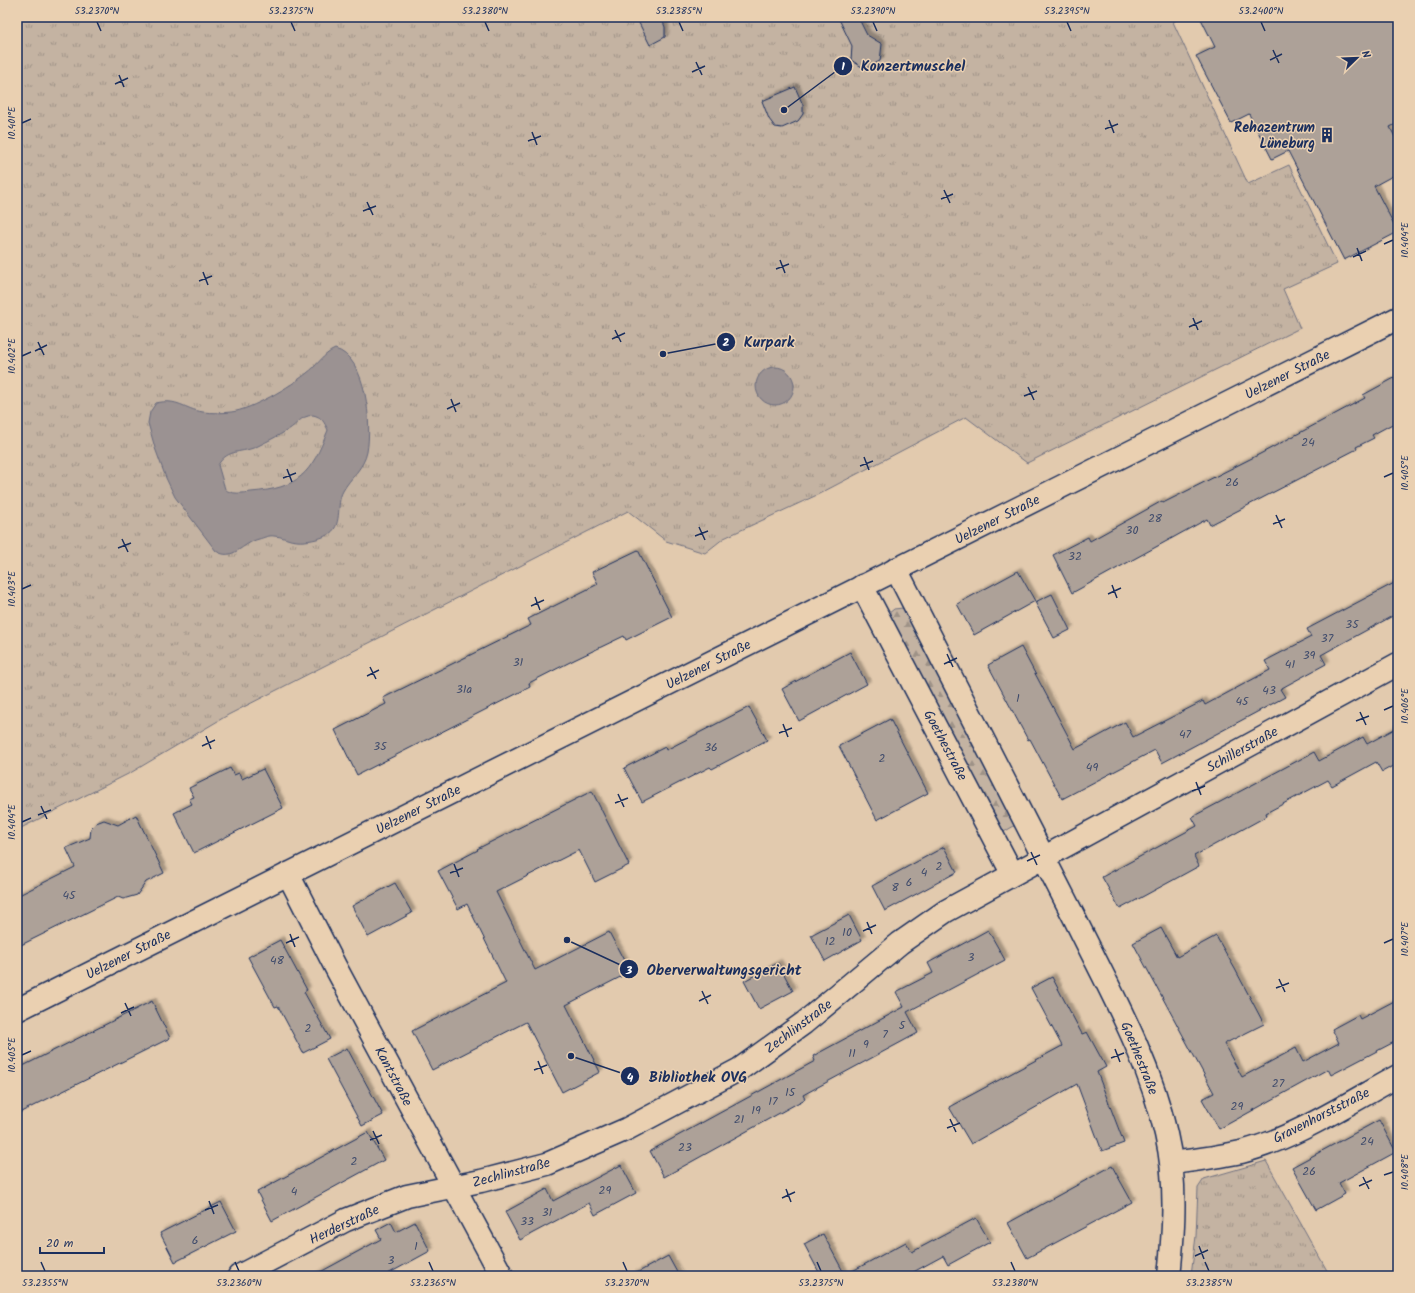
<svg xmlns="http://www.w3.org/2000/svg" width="1415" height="1293" viewBox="0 0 1415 1293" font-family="Kalam,sans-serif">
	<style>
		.forest { fill: url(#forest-firs); stroke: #707180 }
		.park { fill: url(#park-tufts); stroke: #707180 }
		.water { fill: #9b9292; stroke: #686a7d; fill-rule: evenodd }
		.building { fill: #ada198; stroke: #1b2f5e; filter: url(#shadow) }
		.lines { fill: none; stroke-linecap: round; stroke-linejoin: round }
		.street-casing { stroke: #1b2f5e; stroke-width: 25 }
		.secondary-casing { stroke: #1b2f5e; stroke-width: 25 }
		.street { stroke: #ead0b1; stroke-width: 22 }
		.secondary { stroke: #ead0b1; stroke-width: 22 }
		.ticks { fill: none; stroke: #1b2f5e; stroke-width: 1.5 }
		.labels { text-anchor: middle; stroke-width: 3; stroke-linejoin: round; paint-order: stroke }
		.number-label { font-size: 12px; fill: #404c6c }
		.poi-label { font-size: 14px; font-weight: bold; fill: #1b2f5e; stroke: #ead0b1; text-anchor: end }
		.street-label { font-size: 14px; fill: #1b2f5e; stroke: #ead0b1 }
		.leader { fill: none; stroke: #1b2f5e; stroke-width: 1.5 }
		.callout-dot { fill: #1b2f5e; stroke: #ead0b1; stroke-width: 1.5 }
		.mark-label { font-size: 12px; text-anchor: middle; font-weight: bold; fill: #fff }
		.callout-label { font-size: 15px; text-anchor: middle; font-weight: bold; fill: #1b2f5e; stroke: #ead0b1; stroke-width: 3; stroke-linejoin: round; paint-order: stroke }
		.neatline { fill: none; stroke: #1b2f5e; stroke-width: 1.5 }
		.ticks-label { font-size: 10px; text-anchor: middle; fill: #1b2f5e }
	</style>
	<defs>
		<pattern id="forest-firs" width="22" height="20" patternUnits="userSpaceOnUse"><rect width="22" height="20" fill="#c4b3a2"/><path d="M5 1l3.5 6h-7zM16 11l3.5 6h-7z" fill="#9e9287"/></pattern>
		<pattern id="park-tufts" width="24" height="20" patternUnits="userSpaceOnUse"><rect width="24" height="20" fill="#c4b3a2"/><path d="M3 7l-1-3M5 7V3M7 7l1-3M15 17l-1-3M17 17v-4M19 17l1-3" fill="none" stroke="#9e9287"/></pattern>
		<filter id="shadow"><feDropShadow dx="3.5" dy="-3.5" stdDeviation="1" flood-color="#0004"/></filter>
	</defs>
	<rect width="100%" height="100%" fill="#e2caae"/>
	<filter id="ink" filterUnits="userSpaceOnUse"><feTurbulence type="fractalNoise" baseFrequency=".025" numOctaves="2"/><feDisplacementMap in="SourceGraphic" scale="8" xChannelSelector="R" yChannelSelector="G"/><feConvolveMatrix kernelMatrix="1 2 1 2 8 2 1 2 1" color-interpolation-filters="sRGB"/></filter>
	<g filter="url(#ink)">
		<!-- forest -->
		<path class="forest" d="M 903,608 L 910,614 L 1015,815 L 1014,826 L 1002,833 L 888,614 L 894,609 Z"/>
		<!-- park -->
		<path class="park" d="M 17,17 L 1182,17 L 1173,22 L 1248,184 L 1289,165 L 1337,264 L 1283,289 L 1300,328 L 1027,463 L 966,417 L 817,495 L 724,538 L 705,553 L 666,541 L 628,511 L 228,715 L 132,772 L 17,830 Z
			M 1266,1161 L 1330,1276 L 1191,1276 L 1196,1236 L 1198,1188 L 1204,1179 Z"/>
		<!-- water -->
		<path class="water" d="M 335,349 C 367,357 372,425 367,452 C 364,468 350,478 343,491 C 335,505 344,527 327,535 C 321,539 305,542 297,541 C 289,541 282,536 274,536 C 269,535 263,538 259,539 C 242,543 233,562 216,551 L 175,497 L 166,478 L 155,448 L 148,423 L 150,412 L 156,403 C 178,398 184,409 203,412 C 211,413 223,413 231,412 C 251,410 291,386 307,373 C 317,366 323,354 335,349 ZM 313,415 C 322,417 324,422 328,430 C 311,474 299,488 251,492 C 243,493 231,495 225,489 L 218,465 C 228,448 242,454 258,446 C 268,441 278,436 288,430 C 299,423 299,417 313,415 Z
			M756 386a19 19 0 1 1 38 0a19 19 0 1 1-38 0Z"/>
		<!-- building -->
		<path class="building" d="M 636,17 L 661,17 L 665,27 L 665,37 L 650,45 Z
			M 838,17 L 858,17 L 867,35 L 882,44 L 880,61 L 865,69 L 851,60 L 852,46 Z
			M 1200,17 L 1398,17 L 1398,123 L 1390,127 L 1398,143 L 1398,173 L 1374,186 L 1398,232 L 1344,260 L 1288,151 L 1272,159 L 1249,114 L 1231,123 L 1196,56 L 1215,47 Z
			M 795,87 L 803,105 L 803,114 L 798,121 L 782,128 L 775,127 L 769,119 L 762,101 Z
			M 1398,376 L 1398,421 L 1372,435 L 1374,438 L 1356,447 L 1357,449 L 1210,525 L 1207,519 L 1072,593 L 1053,555 L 1088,537 L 1090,541 L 1162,501 L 1163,503 L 1260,454 L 1365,398 L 1363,395 Z
			M 638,550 L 672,617 L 626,640 L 624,636 L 574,660 L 529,683 L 530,687 L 357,775 L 335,730 L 386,704 L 383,698 L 531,625 L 528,619 L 598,584 L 592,572 Z
			M 1018,571 L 1035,601 L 974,635 L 957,604 Z
			M 1398,581 L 1398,613 L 1321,655 L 1326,664 L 1280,689 L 1285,697 L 1162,763 L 1155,750 L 1062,799 L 1030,739 L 1028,740 L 988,665 L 1021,647 L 1075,749 L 1125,722 L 1133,737 L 1203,701 L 1205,705 L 1270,670 L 1265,661 L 1311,637 L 1307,629 Z
			M 1052,594 L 1070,630 L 1054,638 L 1035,602 Z
			M 850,652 L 867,684 L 799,721 L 782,689 Z
			M 749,707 L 767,740 L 712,769 L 710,767 L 642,802 L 624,768 L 665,747 L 666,750 Z
			M 890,719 L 928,793 L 877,820 L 839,746 Z
			M 1398,727 L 1398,763 L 1382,772 L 1376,762 L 1332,786 L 1328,780 L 1266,813 L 1267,816 L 1194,856 L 1199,866 L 1120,909 L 1102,877 L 1197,826 L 1192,817 L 1314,752 L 1319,761 L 1363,737 L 1367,744 Z
			M 230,768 L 234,775 L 239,773 L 242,779 L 263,769 L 283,808 L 194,853 L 174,813 L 192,804 L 189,799 L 194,797 L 189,788 Z
			M 592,791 L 629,865 L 595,882 L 579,850 L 496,892 L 535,970 L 609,932 L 630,972 L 566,1005 L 600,1072 L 562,1092 L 526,1022 L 432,1070 L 412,1031 L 506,983 L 467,904 L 458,909 L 438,871 L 478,850 L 477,849 Z
			M 136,815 L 164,873 L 146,882 L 137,895 L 123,899 L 118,897 L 17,947 L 17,896 L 75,867 L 66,848 L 90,838 L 91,828 L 96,823 L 104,820 L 118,825 Z
			M 944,847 L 957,872 L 885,911 L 872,886 Z
			M 395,883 L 412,913 L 368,937 L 352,906 Z
			M 849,915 L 862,940 L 825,961 L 811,935 Z
			M 1161,928 L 1177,957 L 1216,936 L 1235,969 L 1264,1024 L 1224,1044 L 1242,1077 L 1296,1048 L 1303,1062 L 1339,1043 L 1332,1029 L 1358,1015 L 1360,1019 L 1398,999 L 1398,1040 L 1331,1075 L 1328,1069 L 1219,1129 L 1202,1099 L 1214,1093 L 1133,943 Z
			M 988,930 L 1005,960 L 907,1012 L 918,1033 L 803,1095 L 805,1099 L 664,1177 L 650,1151 L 815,1061 L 813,1056 L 904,1007 L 896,992 L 933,973 L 928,963 Z
			M 280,940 L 307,990 L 304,992 L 330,1039 L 303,1053 L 278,1006 L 275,1007 L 248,957 Z
			M 778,963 L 793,991 L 759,1009 L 744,981 Z
			M 1052,977 L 1082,1034 L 1087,1032 L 1106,1067 L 1097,1072 L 1124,1143 L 1102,1151 L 1077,1084 L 971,1144 L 949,1107 L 1062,1046 L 1031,988 Z
			M 152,1001 L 170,1038 L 17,1114 L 17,1069 Z
			M 347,1048 L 383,1115 L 362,1126 L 326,1059 Z
			M 1379,1120 L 1396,1152 L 1339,1183 L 1345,1194 L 1316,1210 L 1292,1167 Z
			M 368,1132 L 384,1160 L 272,1221 L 257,1192 Z
			M 621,1165 L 636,1193 L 595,1215 L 589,1203 L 520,1240 L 505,1212 L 547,1189 L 553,1201 Z
			M 1112,1166 L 1132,1202 L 1027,1258 L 1008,1223 Z
			M 221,1202 L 236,1231 L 175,1262 L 160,1233 Z
			M 976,1218 L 990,1242 L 948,1265 L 943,1256 L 906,1276 L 821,1276 L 804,1244 L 823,1234 L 845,1275 L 906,1242 L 912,1252 Z
			M 391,1222 L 396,1232 L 415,1222 L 430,1251 L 384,1276 L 313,1276 L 381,1239 L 376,1230 Z
			M 668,1256 L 679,1276 L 631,1276 Z"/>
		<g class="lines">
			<!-- street casing -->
			<g class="street-casing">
				<path id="street" d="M 896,569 C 955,686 1015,801 1074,917 C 1108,987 1149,1057 1166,1134 C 1177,1181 1174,1228 1169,1276
					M 862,586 L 1012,873
					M 288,874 L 336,968 L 502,1276
					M 1172,1163 C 1195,1160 1218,1157 1241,1152 C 1294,1139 1350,1102 1398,1076
					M 239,1276 L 346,1220 L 407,1196 L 481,1181 L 547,1164 L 627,1129 L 740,1069 L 804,1023 L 900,943 L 946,911 L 1398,664"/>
			</g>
			<!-- secondary casing -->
			<g class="secondary-casing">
				<path id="secondary" d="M 17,1010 L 1398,318"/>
			</g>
			<!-- street -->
			<use href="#street" class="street"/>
			<!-- secondary -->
			<use href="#secondary" class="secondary"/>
		</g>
	</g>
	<!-- ticks -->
	<path class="ticks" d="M 97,22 L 101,31M 291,22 L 295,31M 485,22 L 489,31M 679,22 L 683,31M 873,22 L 877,31M 1067,22 L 1071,31M 1261,22 L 1265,31M 1273,50 L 1279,63M 1270,60 L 1282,54M 696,62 L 702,75M 692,72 L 705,66M 119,75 L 124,87M 115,84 L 128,78M 1109,120 L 1114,133M 22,123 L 31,119M 1105,129 L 1118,124M 532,132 L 537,145M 528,141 L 541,136M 944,190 L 950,203M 941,199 L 953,194M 367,202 L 373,215M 363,211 L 376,206M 1384,244 L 1393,240M 1357,248 L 1362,261M 1353,257 L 1366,251M 780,260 L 785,273M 776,269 L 789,264M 203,272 L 208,285M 199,281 L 212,276M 1193,318 L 1198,330M 1189,327 L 1202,321M 615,330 L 621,342M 612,339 L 625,333M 38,342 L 44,355M 35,351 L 47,345M 22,356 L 31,352M 1028,387 L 1034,400M 1024,396 L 1037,391M 451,399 L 456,412M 447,409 L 460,403M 864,457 L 869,470M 860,466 L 873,461M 287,469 L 292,482M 1384,477 L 1393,473M 283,478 L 296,473M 1276,515 L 1282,528M 1273,524 L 1285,519M 699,527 L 705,540M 695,536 L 708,531M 122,539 L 128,552M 118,548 L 131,543M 1112,585 L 1117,598M 22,589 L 31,585M 1108,594 L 1121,588M 535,597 L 540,610M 531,606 L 544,600M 947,654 L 953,667M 944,664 L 957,658M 370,667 L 376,679M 367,676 L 379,670M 1384,710 L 1393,706M 1360,712 L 1366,725M 1356,721 L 1369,716M 783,724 L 788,737M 779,733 L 792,728M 206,736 L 211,749M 202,746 L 215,740M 1196,782 L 1201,795M 1192,791 L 1205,786M 618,794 L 624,807M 615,803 L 628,798M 41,806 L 47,819M 38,815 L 51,810M 22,822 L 31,818M 1031,852 L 1037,865M 1027,861 L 1040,855M 454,864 L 459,877M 450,873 L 463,868M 867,922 L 872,934M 863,931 L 876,925M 290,934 L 295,947M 286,943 L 299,937M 1384,943 L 1393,939M 1279,979 L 1285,992M 1276,988 L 1289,983M 702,991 L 708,1004M 699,1001 L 711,995M 125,1003 L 131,1016M 121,1013 L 134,1007M 1115,1049 L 1120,1062M 22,1055 L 31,1051M 1111,1058 L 1124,1053M 538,1061 L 543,1074M 534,1070 L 547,1065M 950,1119 L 956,1132M 947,1128 L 960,1123M 373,1131 L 379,1144M 370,1140 L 382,1135M 1384,1175 L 1393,1172M 1363,1177 L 1369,1189M 1359,1186 L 1372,1180M 786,1189 L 791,1202M 782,1198 L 795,1192M 209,1201 L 214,1214M 205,1210 L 218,1205M 1199,1246 L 1204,1259M 1195,1256 L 1208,1250M 41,1262 L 45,1271M 235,1262 L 239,1271M 429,1262 L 433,1271M 623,1262 L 627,1271M 817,1262 L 821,1271M 1011,1262 L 1015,1271M 1205,1262 L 1209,1271"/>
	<!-- icons -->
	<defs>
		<g id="building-bare" transform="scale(1.2)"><path d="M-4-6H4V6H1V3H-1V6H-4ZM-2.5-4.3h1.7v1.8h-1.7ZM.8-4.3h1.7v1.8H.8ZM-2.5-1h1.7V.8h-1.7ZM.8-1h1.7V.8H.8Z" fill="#1b2f5e" stroke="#ead0b1" stroke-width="2.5" paint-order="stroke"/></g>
	</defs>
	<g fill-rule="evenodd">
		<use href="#building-bare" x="1327" y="135"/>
	</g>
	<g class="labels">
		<!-- number labels -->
		<g class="number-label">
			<text x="1308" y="446">24</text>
			<text x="1232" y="486">26</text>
			<text x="1155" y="522">28</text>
			<text x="1132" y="534">30</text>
			<text x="1075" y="560">32</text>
			<text x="1352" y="628">35</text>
			<text x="1327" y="642">37</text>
			<text x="1309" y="659">39</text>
			<text x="518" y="666">31</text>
			<text x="1290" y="668">41</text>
			<text x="464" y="693">31a</text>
			<text x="1269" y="694">43</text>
			<text x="1018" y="702">1</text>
			<text x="1242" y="705">45</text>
			<text x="1185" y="738">47</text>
			<text x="380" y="750">35</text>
			<text x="711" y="751">36</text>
			<text x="882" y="762">2</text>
			<text x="1092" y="771">49</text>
			<text x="939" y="870">2</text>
			<text x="924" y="876">4</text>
			<text x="909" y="886">6</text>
			<text x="895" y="891">8</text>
			<text x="69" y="899">45</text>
			<text x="847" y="936">10</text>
			<text x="830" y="945">12</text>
			<text x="971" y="961">3</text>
			<text x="277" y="964">48</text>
			<text x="902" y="1029">5</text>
			<text x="308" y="1032">2</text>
			<text x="885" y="1038">7</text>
			<text x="866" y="1048">9</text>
			<text x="852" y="1057">11</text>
			<text x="1278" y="1087">27</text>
			<text x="790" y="1096">15</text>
			<text x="773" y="1105">17</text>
			<text x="1237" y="1110">29</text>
			<text x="756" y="1114">19</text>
			<text x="739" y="1123">21</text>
			<text x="1367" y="1145">24</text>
			<text x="685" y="1151">23</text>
			<text x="354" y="1165">2</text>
			<text x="1309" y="1175">26</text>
			<text x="605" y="1194">29</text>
			<text x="294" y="1195">4</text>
			<text x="547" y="1216">31</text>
			<text x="527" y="1225">33</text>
			<text x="195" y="1244">6</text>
			<text x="416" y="1250">1</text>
			<text x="391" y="1264">3</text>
		</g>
		<!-- poi labels -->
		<g class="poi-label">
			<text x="1315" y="132">Rehazentrum<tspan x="1315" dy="16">Lüneburg</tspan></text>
		</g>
		<!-- street labels -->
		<g class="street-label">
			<text transform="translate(1287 374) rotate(-27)" y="5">Uelzener Straße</text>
			<text transform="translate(997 519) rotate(-27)" y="5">Uelzener Straße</text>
			<text transform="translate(708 664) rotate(-27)" y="5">Uelzener Straße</text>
			<text transform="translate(946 745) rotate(62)" y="5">Goethestraße</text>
			<text transform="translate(1242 749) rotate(-29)" y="5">Schillerstraße</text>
			<text transform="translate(418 809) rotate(-27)" y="5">Uelzener Straße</text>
			<text transform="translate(128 954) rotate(-27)" y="5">Uelzener Straße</text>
			<text transform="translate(798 1026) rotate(-37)" y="5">Zechlinstraße</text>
			<text transform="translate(1140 1058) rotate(68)" y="5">Goethestraße</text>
			<text transform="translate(394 1076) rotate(62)" y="5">Kantstraße</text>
			<text transform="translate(1321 1115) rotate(-27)" y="5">Gravenhorststraße</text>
			<text transform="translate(511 1172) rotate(-15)" y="5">Zechlinstraße</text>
			<text transform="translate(344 1224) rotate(-25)" y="5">Herderstraße</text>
		</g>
	</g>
	<!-- callouts -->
	<path class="leader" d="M784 110L843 66M663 354L726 342M567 940L629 969M571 1056L630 1076"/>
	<g class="callout-dot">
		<circle cx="784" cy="110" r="4"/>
		<circle cx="663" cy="354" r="4"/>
		<circle cx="567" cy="940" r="4"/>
		<circle cx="571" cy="1056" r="4"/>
		<circle cx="843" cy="66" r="10"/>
		<circle cx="726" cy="342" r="10"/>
		<circle cx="629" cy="969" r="10"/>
		<circle cx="630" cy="1076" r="10"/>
	</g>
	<g class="mark-label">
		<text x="843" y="70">1</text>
		<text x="726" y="346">2</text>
		<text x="629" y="974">3</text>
		<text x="630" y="1081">4</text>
	</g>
	<g class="callout-label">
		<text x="913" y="71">Konzertmuschel</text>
		<text x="769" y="347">Kurpark</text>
		<text x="724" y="975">Oberverwaltungsgericht</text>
		<text x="698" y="1082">Bibliothek OVG</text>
	</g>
	<!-- margin -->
	<rect width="1415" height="1293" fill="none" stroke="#ead0b1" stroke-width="44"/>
	<!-- north arrow -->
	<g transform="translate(1357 58) rotate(67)" stroke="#ead0b1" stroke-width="3" paint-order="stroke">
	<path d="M0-3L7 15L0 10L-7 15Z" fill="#1b2f5e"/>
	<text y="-6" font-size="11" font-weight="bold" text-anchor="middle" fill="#1b2f5e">N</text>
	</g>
	<!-- scale -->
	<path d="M40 1247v6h64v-6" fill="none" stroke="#1b2f5e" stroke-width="2"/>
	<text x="46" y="1247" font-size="12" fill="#1b2f5e" stroke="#ead0b1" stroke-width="3" paint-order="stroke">20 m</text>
	<rect x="22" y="22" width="1371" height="1249" class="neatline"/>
	<g class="ticks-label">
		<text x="97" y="14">53.2370°N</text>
		<text x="291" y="14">53.2375°N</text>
		<text x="485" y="14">53.2380°N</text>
		<text x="679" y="14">53.2385°N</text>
		<text x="873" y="14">53.2390°N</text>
		<text x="1067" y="14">53.2395°N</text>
		<text x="1261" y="14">53.2400°N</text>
		<text transform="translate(11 123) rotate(-90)" y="4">10.401°E</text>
		<text transform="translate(1404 240) rotate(-90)" y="4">10.404°E</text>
		<text transform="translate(11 356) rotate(-90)" y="4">10.402°E</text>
		<text transform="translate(1404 473) rotate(-90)" y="4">10.405°E</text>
		<text transform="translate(11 589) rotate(-90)" y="4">10.403°E</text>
		<text transform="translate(1404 706) rotate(-90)" y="4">10.406°E</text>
		<text transform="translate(11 822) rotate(-90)" y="4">10.404°E</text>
		<text transform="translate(1404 939) rotate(-90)" y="4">10.407°E</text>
		<text transform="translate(11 1055) rotate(-90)" y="4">10.405°E</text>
		<text transform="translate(1404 1172) rotate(-90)" y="4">10.408°E</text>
		<text x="45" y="1286">53.2355°N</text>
		<text x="239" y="1286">53.2360°N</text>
		<text x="433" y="1286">53.2365°N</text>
		<text x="627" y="1286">53.2370°N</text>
		<text x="821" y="1286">53.2375°N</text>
		<text x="1015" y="1286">53.2380°N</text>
		<text x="1209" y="1286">53.2385°N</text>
	</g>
</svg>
